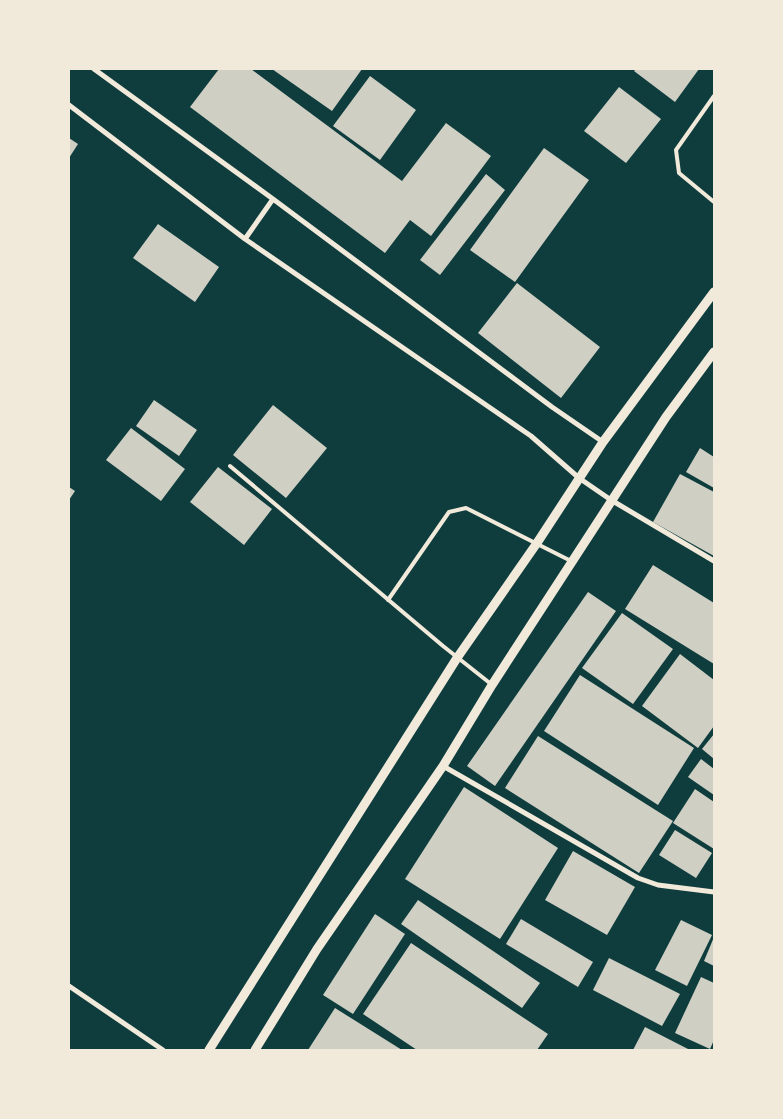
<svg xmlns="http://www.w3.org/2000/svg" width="783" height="1119" viewBox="0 0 783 1119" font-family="Montserrat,sans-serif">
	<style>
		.building { fill: #cfcfc3 }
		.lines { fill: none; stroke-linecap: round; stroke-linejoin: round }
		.service { stroke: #f1e9da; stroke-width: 4 }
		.minor { stroke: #f1e9da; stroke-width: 5 }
		.tertiary { stroke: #f1e9da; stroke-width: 9 }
	</style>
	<rect width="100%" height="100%" fill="#0f3d3e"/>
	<!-- building -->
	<path class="building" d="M 219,69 L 251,69 L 402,181 L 446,123 L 491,156 L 431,236 L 410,220 L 385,253 L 190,107 Z
		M 272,69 L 362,69 L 332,111 Z
		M 636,69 L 699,69 L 675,102 L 634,71 Z
		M 370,76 L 416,110 L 380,160 L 333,126 Z
		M 619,87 L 661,119 L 626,163 L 584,131 Z
		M 69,138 L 78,144 L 69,158 Z
		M 544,148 L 589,180 L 515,282 L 470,250 Z
		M 486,174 L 505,190 L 440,275 L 420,260 Z
		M 158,224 L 219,267 L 195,302 L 133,258 Z
		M 517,283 L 600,347 L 561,398 L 478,333 Z
		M 154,400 L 197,430 L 179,456 L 136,426 Z
		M 273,405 L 327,448 L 286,498 L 233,455 Z
		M 131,428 L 185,469 L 161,501 L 106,460 Z
		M 700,448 L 714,457 L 714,488 L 686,472 Z
		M 218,467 L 272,509 L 244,545 L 190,502 Z
		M 680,474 L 714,492 L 714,556 L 653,522 Z
		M 69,487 L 75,491 L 69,500 Z
		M 653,565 L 714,603 L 714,664 L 625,609 Z
		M 588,592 L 616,611 L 495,786 L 467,766 Z
		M 622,613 L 673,649 L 633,704 L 582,668 Z
		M 680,654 L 714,680 L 714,726 L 698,748 L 642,706 Z
		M 580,675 L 694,748 L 658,805 L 544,731 Z
		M 714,734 L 714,759 L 702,749 Z
		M 538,736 L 673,821 L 639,873 L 505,788 Z
		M 701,759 L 714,769 L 714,795 L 688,777 Z
		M 464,787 L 558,848 L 500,939 L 405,879 Z
		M 695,789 L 714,802 L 714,849 L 673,823 Z
		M 675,830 L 712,853 L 696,878 L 659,855 Z
		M 573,851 L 635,887 L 607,935 L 545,900 Z
		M 418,900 L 540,983 L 522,1008 L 401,924 Z
		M 375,914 L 405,934 L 353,1014 L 323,995 Z
		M 521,919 L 593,962 L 578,987 L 506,944 Z
		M 681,920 L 712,935 L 687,986 L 655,970 Z
		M 714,937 L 714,966 L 704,961 Z
		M 411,943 L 548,1034 L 537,1050 L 417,1050 L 363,1014 Z
		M 609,958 L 680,994 L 662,1026 L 593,990 Z
		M 701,977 L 714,983 L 714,1040 L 710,1049 L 675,1033 Z
		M 335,1008 L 402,1050 L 308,1050 Z
		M 645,1027 L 690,1050 L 633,1050 Z"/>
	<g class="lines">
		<!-- service -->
		<path class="service" d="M 714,96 L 676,150 L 679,173 L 714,202
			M 230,466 L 443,646 L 491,684
			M 388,600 L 449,512 L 466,508 L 571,561"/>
		<!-- minor -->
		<path class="minor" d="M 94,69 L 273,199 L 552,407 L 603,442
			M 69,105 L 245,239 L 531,436 L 579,478 L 611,500 L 714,561
			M 245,239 L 273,199
			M 443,766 L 638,878 L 658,885 L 714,892
			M 69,986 L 163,1050"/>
		<!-- tertiary -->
		<path class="tertiary" d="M 209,1050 L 457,658 L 537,543 L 603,442 L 714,292
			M 255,1050 L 317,949 L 443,766 L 492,685 L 666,417 L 714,352"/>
	</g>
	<!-- border -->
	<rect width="783" height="1119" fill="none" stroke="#f1e9da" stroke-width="140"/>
</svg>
